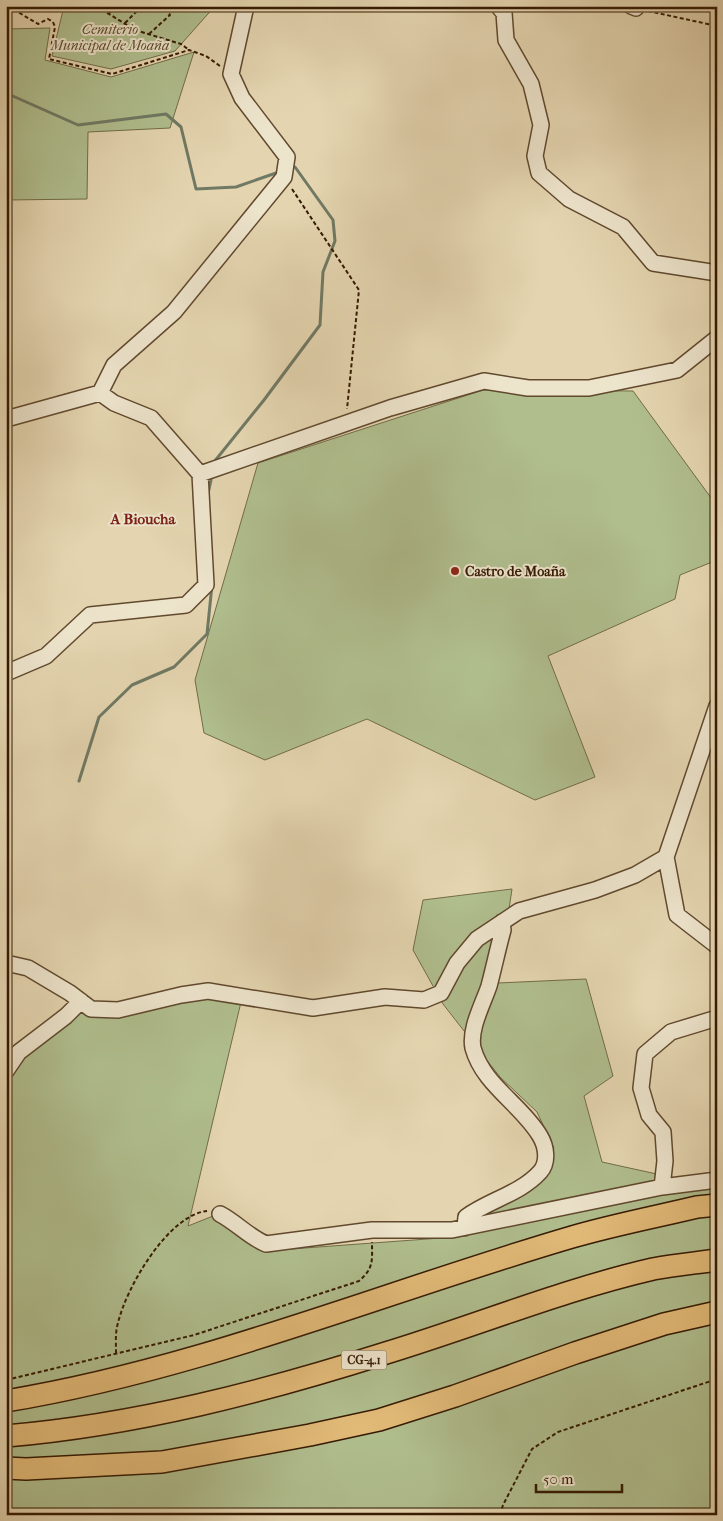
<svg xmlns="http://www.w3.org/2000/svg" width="723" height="1521" viewBox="0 0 723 1521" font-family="'IM FELL French Canon',serif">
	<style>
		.green { fill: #b0be8e; stroke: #726c48 }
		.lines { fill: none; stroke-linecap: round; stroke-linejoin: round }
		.stream { stroke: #707964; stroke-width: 3 }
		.minor-casing { stroke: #61492e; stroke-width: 18 }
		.highway-casing { stroke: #351a02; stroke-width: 24 }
		.path { stroke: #351a02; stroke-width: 2; stroke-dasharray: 4 2.5; stroke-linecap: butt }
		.minor { stroke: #ede4cc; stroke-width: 15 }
		.highway { stroke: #e2ba78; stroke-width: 21 }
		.poi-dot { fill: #8f2418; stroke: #ede4cc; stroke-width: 2 }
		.labels { text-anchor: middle; stroke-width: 4; stroke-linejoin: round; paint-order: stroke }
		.shield { fill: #ede4cc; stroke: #6c573f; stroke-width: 1 }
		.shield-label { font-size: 12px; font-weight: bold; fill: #351a02 }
		.park-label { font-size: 14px; font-style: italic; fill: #5a4b2c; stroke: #ede4cc }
		.poi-label { font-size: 14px; font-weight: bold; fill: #351a02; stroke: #ede4cc; text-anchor: start }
		.neighbourhood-label { font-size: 15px; font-weight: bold; fill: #7a1f14; stroke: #ede4cc }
	</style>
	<rect width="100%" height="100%" fill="#e4d5b0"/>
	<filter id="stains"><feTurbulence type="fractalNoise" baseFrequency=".004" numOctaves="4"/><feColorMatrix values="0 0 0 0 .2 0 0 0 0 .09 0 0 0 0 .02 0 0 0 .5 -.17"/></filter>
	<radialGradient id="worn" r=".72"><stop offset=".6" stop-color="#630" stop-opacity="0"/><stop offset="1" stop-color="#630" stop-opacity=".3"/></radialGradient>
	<!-- green -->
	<path class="green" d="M 64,6 L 215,6 L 175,51 L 111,69 L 52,56 Z
		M 50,28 L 45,60 L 111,77 L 194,52 L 170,128 L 88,132 L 87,199 L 6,200 L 6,29 Z
		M 483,390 L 633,391 L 717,506 L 717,560 L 680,575 L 675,599 L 548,656 L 595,777 L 535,800 L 367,719 L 265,760 L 204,733 L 195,680 L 258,463 Z
		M 512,889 L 498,983 L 586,979 L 613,1076 L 584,1096 L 602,1162 L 675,1178 L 717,1173 L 717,1515 L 6,1515 L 6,1091 L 13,1070 L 42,1040 L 81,1012 L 122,1016 L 196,996 L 241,1002 L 188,1226 L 213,1216 L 264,1251 L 468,1236 L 534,1166 L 554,1148 L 537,1112 L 500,1077 L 443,1004 L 413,950 L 423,900 Z"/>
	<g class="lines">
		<!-- stream -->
		<path class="stream" d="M 6,93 L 78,125 L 166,114 L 181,127 L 196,189 L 236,187 L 276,173
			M 214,462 L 264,400 L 320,325 L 323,272 L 335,241 L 333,220 L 295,167
			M 208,494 L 211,480
			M 79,781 L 99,717 L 132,685 L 174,667 L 207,634 L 212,585"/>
		<!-- minor casing -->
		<g class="minor-casing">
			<path id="minor" d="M 498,6 L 504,13 L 506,40 L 531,84 L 541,125 L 535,156 L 539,173 L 569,199 L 623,227 L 653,263 L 717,273
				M 631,6 L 636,8
				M 6,419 L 100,393 L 114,365 L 174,312 L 284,177 L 287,157 L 242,98 L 231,74 L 246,6
				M 200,474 L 390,408 L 484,381 L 528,388 L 589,388 L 677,370 L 717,338
				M 6,673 L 46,656 L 90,615 L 186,605 L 206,585 L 200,474 L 151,418 L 114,403 L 100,393
				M 717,706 L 666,857 L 677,915 L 717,946
				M 6,963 L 28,968 L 70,993 L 91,1009 L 118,1010 L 181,995 L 208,991 L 313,1008 L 385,997 L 424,1000 L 441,993 L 457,963 L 477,939 L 519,911 L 595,890 L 635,875 L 666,857
				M 6,1071 L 19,1052 L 66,1016 L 81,1001
				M 662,1187 L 665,1161 L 663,1132 L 649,1115 L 641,1088 L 645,1054 L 671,1032 L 717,1018
				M 220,1214 C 237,1223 249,1237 266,1244 L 372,1230 L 452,1230 L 662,1187 L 717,1180
				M 465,1227 L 466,1217 C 489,1200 520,1194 540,1172 C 549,1162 546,1146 540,1136 C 522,1105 483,1085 473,1048 C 469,1029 483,1004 489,986 C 494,967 498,948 503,930 L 502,922"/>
		</g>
		<!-- highway casing -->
		<g class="highway-casing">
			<path id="highway" d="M 6,1401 C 200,1369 384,1292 572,1237 C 613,1225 655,1217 697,1207 L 717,1205
				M 6,1436 C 136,1425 263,1392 386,1353 C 475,1326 562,1290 653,1269 C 674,1265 696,1263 717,1260
				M 6,1468 L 26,1469 L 162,1462 L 310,1435 L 379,1420 L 455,1396 L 575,1353 L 664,1324 L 717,1312"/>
		</g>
		<!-- path -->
		<path class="path" d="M 8,6 L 38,24 L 48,19 L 53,22 L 55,27 L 49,59 L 112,74 L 189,50 L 206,56 L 220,66
			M 96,6 L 135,30 L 181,44 L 189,50
			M 179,6 L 181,10 L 186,6
			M 648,11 L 717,26
			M 109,13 L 117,6
			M 125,23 L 142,6
			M 149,34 L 170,15 L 164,6
			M 292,189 L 359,290 L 347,409
			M 116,1353 C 116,1344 115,1332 118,1323 C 126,1288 168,1215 207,1211
			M 6,1380 L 194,1335 L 359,1281 C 374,1268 372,1261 372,1242
			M 500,1515 L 503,1505 L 532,1449 L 558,1432 L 717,1379"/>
		<!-- minor -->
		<use href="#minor" class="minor"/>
		<!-- highway -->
		<use href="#highway" class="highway"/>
	</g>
	<!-- markers -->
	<circle class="poi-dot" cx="455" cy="571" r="5"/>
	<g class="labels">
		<!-- shield labels -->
		<rect class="shield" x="341.5" y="1350.5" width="45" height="19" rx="4"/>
		<g class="shield-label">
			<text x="364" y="1364">CG-4.1</text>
		</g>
		<!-- park labels -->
		<g class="park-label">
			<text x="110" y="34">Cemiterio<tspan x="110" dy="16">Municipal de Moaña</tspan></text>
		</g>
		<!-- poi labels -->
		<g class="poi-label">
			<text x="465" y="576">Castro de Moaña</text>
		</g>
		<!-- neighbourhood labels -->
		<g class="neighbourhood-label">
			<text x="143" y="524">A Bioucha</text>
		</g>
	</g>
	<!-- margin -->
	<rect width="723" height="1521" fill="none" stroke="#e4d5b0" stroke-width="25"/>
	<rect x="8" y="8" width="708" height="1506" fill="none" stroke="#351a02" stroke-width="2.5"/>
	<rect x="12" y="12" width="698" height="1496" fill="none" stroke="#351a02"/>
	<!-- scale -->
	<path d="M536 1484v8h86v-8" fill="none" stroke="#351a02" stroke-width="2.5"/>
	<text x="543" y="1484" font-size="15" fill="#351a02" stroke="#ede4cc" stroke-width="4" paint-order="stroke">50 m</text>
	<rect width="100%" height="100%" filter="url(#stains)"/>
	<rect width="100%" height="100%" fill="url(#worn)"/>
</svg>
